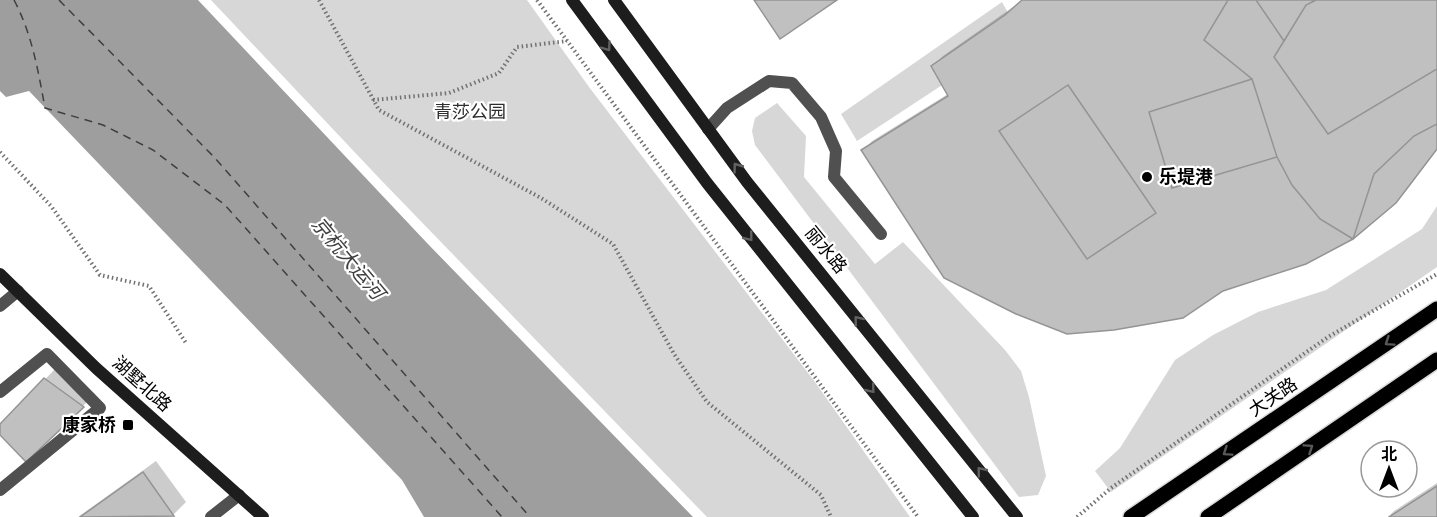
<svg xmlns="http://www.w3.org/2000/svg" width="1437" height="517" viewBox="0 0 1437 517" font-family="Jost,'Noto Sans SC',sans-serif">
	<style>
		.green { fill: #d7d7d7 }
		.water { fill: #9e9e9e }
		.shadow { fill: #0003 }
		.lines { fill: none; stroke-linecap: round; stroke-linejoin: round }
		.ferry { stroke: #3f3f3f; stroke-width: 1.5; stroke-dasharray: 8 6; stroke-linecap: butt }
		.building { fill: #c0c0c0; stroke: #949494; stroke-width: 1.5 }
		.primary-casing { stroke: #dbdbdb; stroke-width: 18 }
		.path { stroke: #727272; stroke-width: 4; stroke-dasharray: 1.5 3; stroke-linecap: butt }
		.lane { stroke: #505050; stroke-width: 12 }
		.street { stroke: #505050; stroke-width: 12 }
		.secondary { stroke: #1d1d1d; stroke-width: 12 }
		.primary { stroke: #000; stroke-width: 15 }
		.oneway { stroke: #616161 }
		.oneway2 { stroke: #595959 }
		.poi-dot { fill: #000; stroke: #fff; stroke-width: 2 }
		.labels { text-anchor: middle; stroke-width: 4.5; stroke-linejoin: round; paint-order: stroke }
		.park-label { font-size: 18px; fill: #2e2e2e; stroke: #fff }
		.poi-label { font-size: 18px; font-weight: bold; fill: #000; stroke: #fff; text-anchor: start }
		.street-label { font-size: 18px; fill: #000; stroke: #fff }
		.water-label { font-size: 20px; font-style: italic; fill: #3f3f3f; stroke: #fff }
	</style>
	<rect width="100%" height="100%" fill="#fff"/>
	<!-- green -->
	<path class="green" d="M 211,0 L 527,0 L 589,87 L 815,382 L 910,517 L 707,517 L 380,179 Z
		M 1002,2 L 1020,34 L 857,141 L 841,114 Z
		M 777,103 L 806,136 L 804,177 L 875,264 L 903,242 L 1005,350 L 1021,371 L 1029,397 L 1046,476 L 1038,495 L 1019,497 L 755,145 L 752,131 L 755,118 Z
		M 1437,206 L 1437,267 L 1111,492 L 1095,471 L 1120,448 L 1175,360 L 1213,335 L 1258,312 L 1326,290 L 1422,229 Z"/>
	<!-- water -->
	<path class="water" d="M 0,0 L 198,0 L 427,243 L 693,517 L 424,517 L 402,480 L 29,91 L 6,97 L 0,91 Z"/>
	<!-- shadow -->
	<path class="shadow" d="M 1023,0 L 1437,0 L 1437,150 L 1406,191 L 1395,202 L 863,151 L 872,141 L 948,94 L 933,66 L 943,56 Z
		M 57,367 L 95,394 L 83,406 L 0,433 L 0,426 Z
		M 156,461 L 186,502 L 173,515 L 170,517 L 78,517 Z
		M 1437,483 L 1437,517 L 1388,517 L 1394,511 Z"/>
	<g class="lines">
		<!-- ferry -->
		<path class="ferry" d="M 14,0 C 32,34 38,70 45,108 L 103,125 L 153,150 L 225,205 L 502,517
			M 59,0 L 214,157 L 530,517"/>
	</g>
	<!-- building -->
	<path class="building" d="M 754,0 L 837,0 L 780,39 Z
		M 1022,0 L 1437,0 L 1437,149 L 1396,203 L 1353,239 L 1306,264 L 1223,291 L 1183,318 L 1114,330 L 1067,334 L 1016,314 L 944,278 L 861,150 L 948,96 L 931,66 L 1005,15 Z
		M 1228,0 L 1256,0 L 1284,41 L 1274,57 L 1328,134 L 1437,69 L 1437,124 L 1414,136 L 1374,174 L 1353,239 L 1320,219 L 1292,185 L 1277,157 L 1252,79 L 1204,40 Z
		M 1256,0 L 1316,0 L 1306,5 L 1284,41 Z
		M 1316,0 L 1437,0 L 1437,69 L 1328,134 L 1274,57 L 1306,5 Z
		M 1252,79 L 1277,157 L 1172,188 L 1149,112 Z
		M 1068,85 L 1156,213 L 1087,259 L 999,131 Z
		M 44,378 L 84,407 L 26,462 L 0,435 L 0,424 Z
		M 143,472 L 174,516 L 80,517 Z
		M 1437,486 L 1437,517 L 1389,517 Z"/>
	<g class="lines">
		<!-- primary casing -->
		<g class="primary-casing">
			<path id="primary" d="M 1131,517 L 1437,309
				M 1208,517 L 1437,360"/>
		</g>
		<!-- path -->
		<path class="path" d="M 319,0 L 379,110 L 541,198 L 613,244 L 674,354 L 707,402 L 821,495 L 831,517
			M 537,0 L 918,517
			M 373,100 L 449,93 L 499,73 L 517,47 L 567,41
			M 0,152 L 51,206 L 100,275 L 149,286 L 186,343
			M 1077,517 L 1111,488 L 1328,337 L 1437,274"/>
		<!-- lane -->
		<path class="lane" d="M 708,129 L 727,108 L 769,81 L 792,83 L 821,117 L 836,151 L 834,177 L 881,234
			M 0,392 L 47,354 L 100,408 L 0,490
			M 211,517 L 239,495"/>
		<!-- street -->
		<path class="street" d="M 0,306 L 18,291"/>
		<!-- secondary -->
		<path class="secondary" d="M 572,0 L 707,183 L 973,517
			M 614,0 L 747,182 L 1017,517
			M 0,274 L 96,368 L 263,517"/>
		<!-- primary -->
		<use href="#primary" class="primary"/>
	</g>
	<!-- one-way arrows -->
	<defs><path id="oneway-chevron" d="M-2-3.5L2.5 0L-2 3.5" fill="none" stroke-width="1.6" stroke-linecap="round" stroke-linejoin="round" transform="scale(1.5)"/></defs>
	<g class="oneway">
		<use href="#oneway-chevron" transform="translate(607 47) rotate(54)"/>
		<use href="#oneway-chevron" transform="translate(737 167) rotate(-127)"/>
		<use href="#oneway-chevron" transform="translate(749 237) rotate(51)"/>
		<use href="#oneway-chevron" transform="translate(858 320) rotate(-129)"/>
		<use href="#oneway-chevron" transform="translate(871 389) rotate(51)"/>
		<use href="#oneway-chevron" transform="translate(981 471) rotate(-129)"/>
	</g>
	<g class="oneway2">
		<use href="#oneway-chevron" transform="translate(1389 342) rotate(146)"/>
		<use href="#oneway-chevron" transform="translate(1309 448) rotate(-34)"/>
		<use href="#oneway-chevron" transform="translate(1227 452) rotate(146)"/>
	</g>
	<!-- markers -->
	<g class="poi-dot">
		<circle cx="1147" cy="177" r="6"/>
		<rect x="122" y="419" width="12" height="12" rx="3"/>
	</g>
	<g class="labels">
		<!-- park labels -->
		<g class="park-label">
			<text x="470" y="118">青莎公园</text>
		</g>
		<!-- poi labels -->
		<g class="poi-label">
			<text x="1159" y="183">乐堤港</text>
			<text x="116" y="431" text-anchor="end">康家桥</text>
		</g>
		<!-- street labels -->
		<g class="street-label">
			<text transform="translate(826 250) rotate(51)" y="6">丽水路</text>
			<text transform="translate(142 384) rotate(42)" y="6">湖墅北路</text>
			<text transform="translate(1273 397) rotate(-34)" y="6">大关路</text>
		</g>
		<!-- water labels -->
		<g class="water-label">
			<text transform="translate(348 258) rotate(50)" y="7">京杭大运河</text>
		</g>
	</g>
	<!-- north arrow -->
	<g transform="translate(1389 469)"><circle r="28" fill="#ffffff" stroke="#999999" stroke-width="1.5"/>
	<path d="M0-4.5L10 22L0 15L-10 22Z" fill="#000000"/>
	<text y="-9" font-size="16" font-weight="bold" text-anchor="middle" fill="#000000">北</text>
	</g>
</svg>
